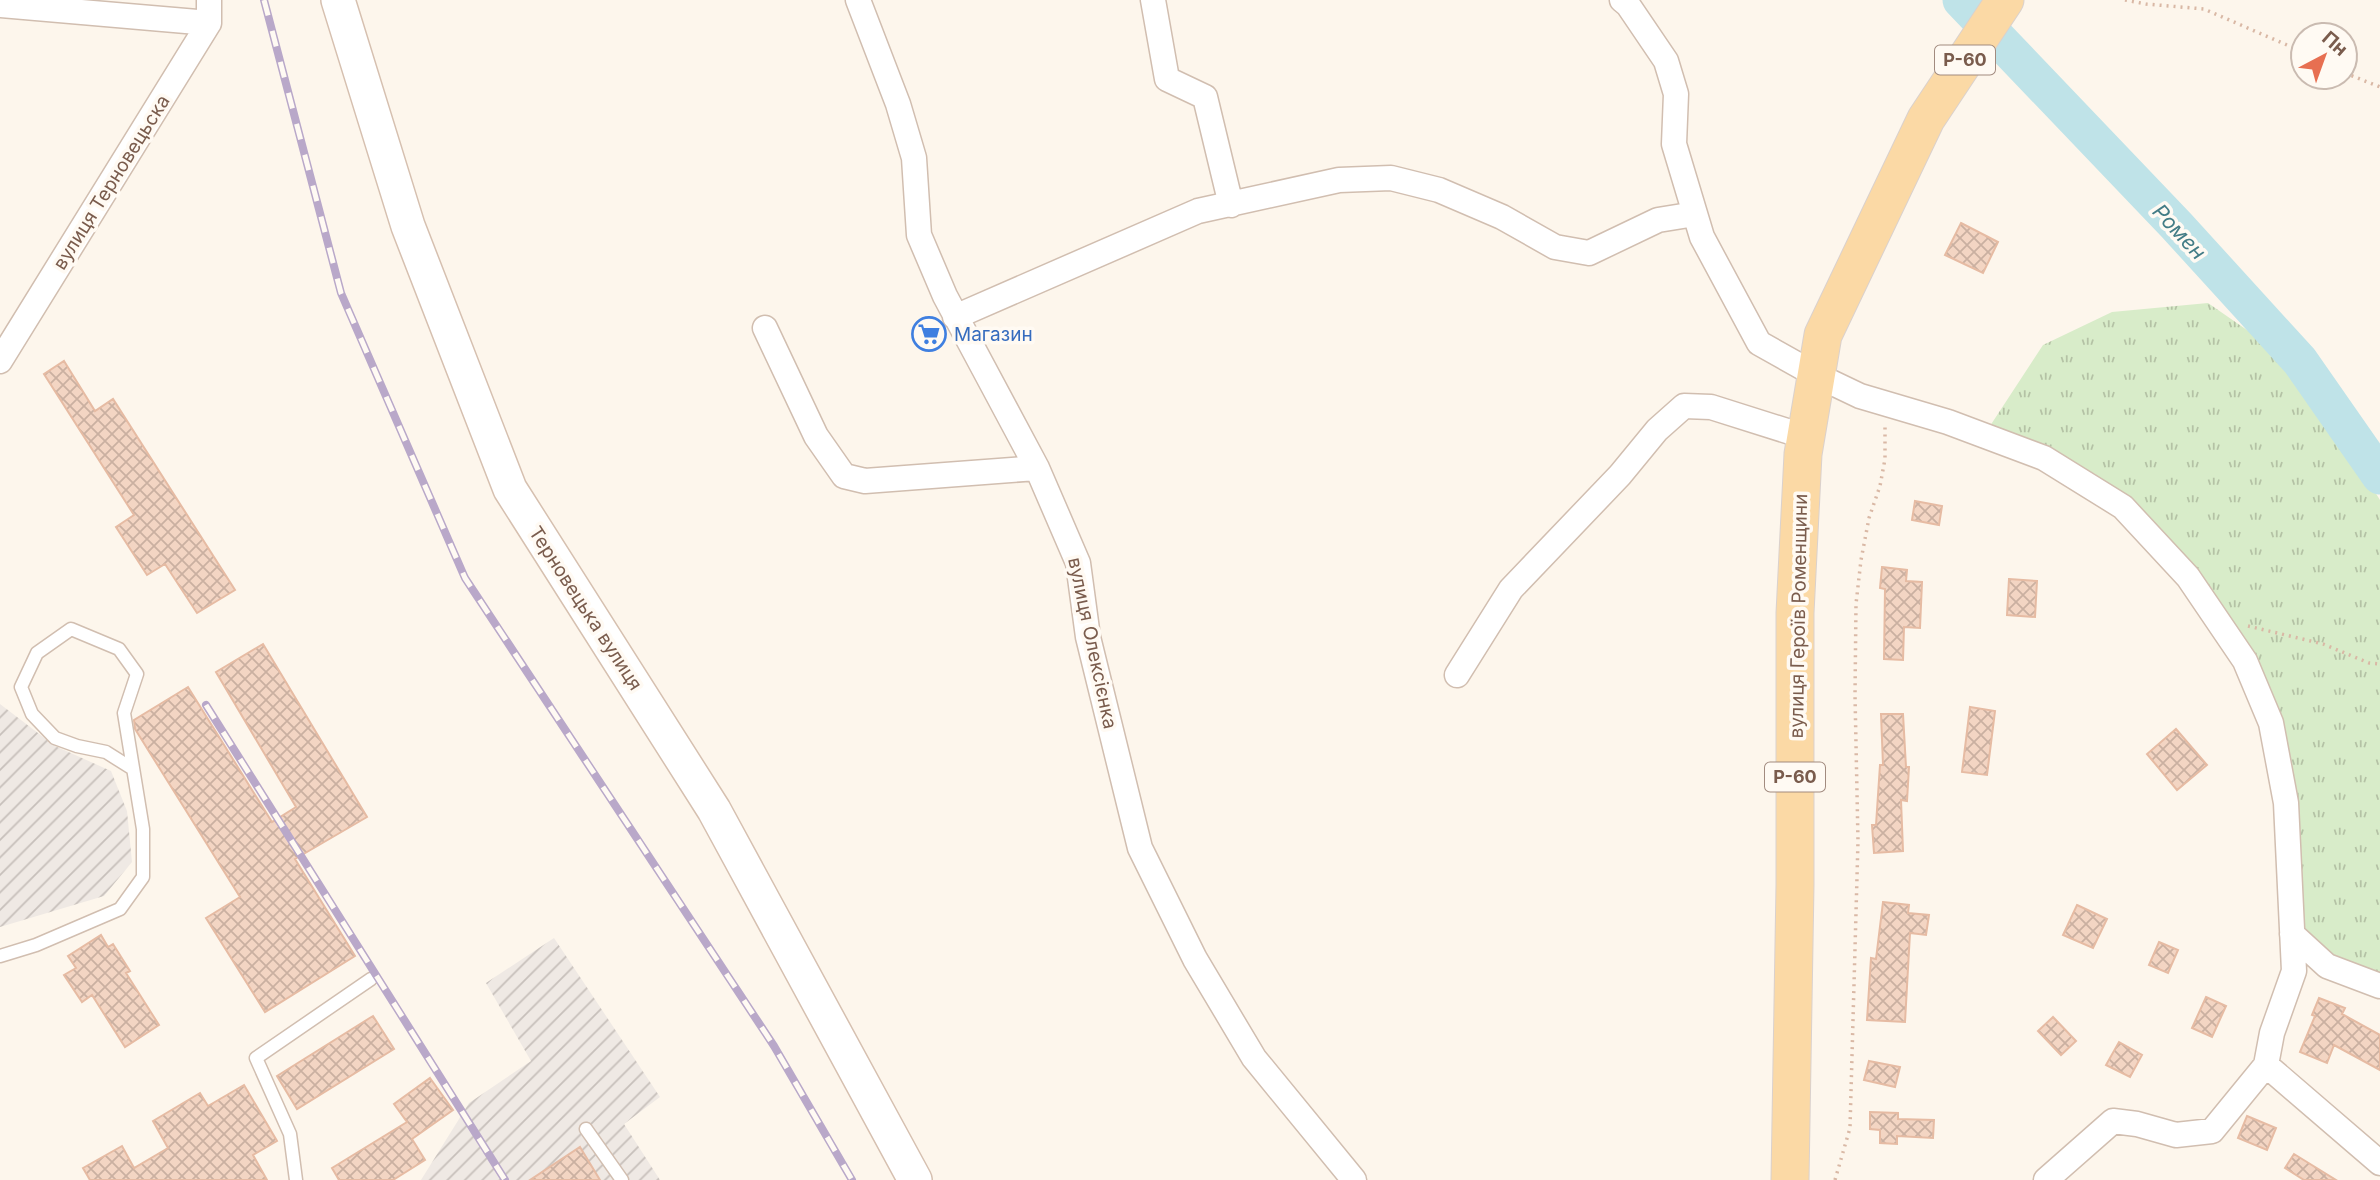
<svg xmlns="http://www.w3.org/2000/svg" width="2380" height="1180" viewBox="0 0 2380 1180" font-family="Inter,sans-serif">
	<style>
		.industrial { fill: url(#industrial-furrows) }
		.park { fill: url(#park-tufts) }
		.lines { fill: none; stroke-linecap: round; stroke-linejoin: round }
		.river { stroke: #bfe3e8; stroke-width: 37 }
		.building { fill: url(#building-cross-hatch); stroke: #e6bba3; stroke-width: 2 }
		.lane-casing { stroke: #d1beb0; stroke-width: 15 }
		.street-casing { stroke: #d1beb0; stroke-width: 27 }
		.secondary-casing { stroke: #d6c0b0; stroke-width: 36 }
		.primary-casing { stroke: #dad1cd; stroke-width: 39 }
		.path { stroke: #d9b8a5; stroke-width: 3.5; stroke-dasharray: 2 5; stroke-linecap: butt }
		.lane { stroke: #fff; stroke-width: 12 }
		.street { stroke: #fff; stroke-width: 24 }
		.secondary { stroke: #fff; stroke-width: 33 }
		.primary { stroke: #fbd9a5; stroke-width: 37 }
		.rail-casing { stroke: #b9a8c9; stroke-width: 8 }
		.rail { stroke: #fffaf3; stroke-width: 5; stroke-dasharray: 16; stroke-linecap: butt }
		.labels { text-anchor: middle; stroke-width: 7; stroke-linejoin: round; paint-order: stroke }
		.shield { fill: #fffaf3; stroke: #a28b7f; stroke-width: 2 }
		.shield-label { font-size: 18px; font-weight: bold; fill: #7a5c4d }
		.street-label { font-size: 19px; fill: #7a5c4d; stroke: #fffaf3 }
		.shop-label { font-size: 19px; fill: #366cbe; stroke: #fffaf3; text-anchor: start }
		.water-label { font-size: 21px; font-style: italic; fill: #437c86; stroke: #fffaf3 }
	</style>
	<defs>
		<pattern id="industrial-furrows" width="10" height="10" patternUnits="userSpaceOnUse" patternTransform="scale(1.75)"><rect width="10" height="10" fill="#efe9e4"/><path d="M-1 1l2-2M0 10L10 0M9 11l2-2" fill="none" stroke="#c7c0bb"/></pattern>
		<pattern id="park-tufts" width="24" height="20" patternUnits="userSpaceOnUse" patternTransform="scale(1.75)"><rect width="24" height="20" fill="#d8ecc9"/><path d="M3 7l-1-3M5 7V3M7 7l1-3M15 17l-1-3M17 17v-4M19 17l1-3" fill="none" stroke="#b4c2a5"/></pattern>
		<pattern id="building-cross-hatch" width="8" height="8" patternUnits="userSpaceOnUse" patternTransform="scale(1.75)"><rect width="8" height="8" fill="#f3d5c3"/><path d="M0 0l8 8M0 8l8-8" fill="none" stroke="#cab0a1"/></pattern>
	</defs>
	<rect width="100%" height="100%" fill="#fdf6ec"/>
	<!-- industrial -->
	<path class="industrial" d="M 0,704 L 55,746 L 111,771 L 127,811 L 132,862 L 104,896 L 0,927 Z
		M 554,938 L 660,1097 L 624,1124 L 660,1180 L 421,1180 L 469,1103 L 531,1061 L 486,983 Z"/>
	<!-- park -->
	<path class="park" d="M 2208,303 L 2293,362 L 2380,500 L 2380,987 L 2324,966 L 2300,931 L 2259,712 L 2172,545 L 2095,474 L 1990,426 L 2043,345 L 2112,312 Z"/>
	<g class="lines">
		<!-- river -->
		<path class="river" d="M 1961,0 L 2176,225 L 2300,361 L 2380,476"/>
	</g>
	<!-- building -->
	<path class="building" d="M 1961,223 L 1998,242 L 1983,273 L 1945,255 Z
		M 64,361 L 95,411 L 113,399 L 235,590 L 197,613 L 165,564 L 147,575 L 116,527 L 134,515 L 44,374 Z
		M 1915,501 L 1942,506 L 1939,525 L 1912,520 Z
		M 1882,567 L 1907,570 L 1906,581 L 1922,582 L 1920,628 L 1904,627 L 1903,660 L 1884,659 L 1885,589 L 1880,588 Z
		M 2009,579 L 2037,581 L 2035,617 L 2007,615 Z
		M 263,644 L 367,817 L 295,859 L 355,956 L 265,1012 L 206,918 L 240,897 L 135,729 L 134,720 L 188,687 L 272,822 L 296,807 L 216,672 Z
		M 1970,707 L 1995,711 L 1987,775 L 1962,772 Z
		M 1881,714 L 1903,714 L 1906,767 L 1909,767 L 1907,801 L 1901,800 L 1903,851 L 1874,853 L 1872,825 L 1876,825 L 1880,765 L 1883,765 Z
		M 2176,729 L 2207,765 L 2177,790 L 2147,754 Z
		M 1883,902 L 1909,905 L 1908,913 L 1929,915 L 1926,935 L 1910,933 L 1905,1022 L 1867,1020 L 1871,958 L 1876,959 Z
		M 2077,905 L 2107,919 L 2093,948 L 2063,935 Z
		M 101,935 L 108,947 L 113,944 L 130,971 L 126,973 L 159,1025 L 125,1047 L 92,995 L 82,1002 L 64,975 L 76,968 L 68,956 Z
		M 2159,942 L 2178,950 L 2168,973 L 2149,965 Z
		M 2206,997 L 2226,1006 L 2212,1037 L 2192,1028 Z
		M 2319,998 L 2345,1008 L 2342,1014 L 2380,1035 L 2380,1070 L 2334,1045 L 2327,1063 L 2300,1052 L 2315,1016 L 2312,1015 Z
		M 373,1016 L 394,1049 L 297,1109 L 277,1076 Z
		M 2053,1017 L 2076,1041 L 2061,1055 L 2038,1031 Z
		M 2119,1042 L 2142,1055 L 2130,1077 L 2106,1065 Z
		M 1869,1061 L 1900,1067 L 1895,1087 L 1864,1080 Z
		M 430,1078 L 453,1110 L 412,1139 L 425,1160 L 393,1180 L 339,1180 L 332,1168 L 407,1122 L 394,1104 Z
		M 244,1085 L 277,1141 L 253,1155 L 267,1180 L 90,1180 L 83,1168 L 122,1146 L 134,1168 L 168,1148 L 153,1121 L 200,1093 L 208,1106 Z
		M 1870,1112 L 1898,1113 L 1898,1119 L 1934,1120 L 1933,1138 L 1897,1136 L 1897,1144 L 1880,1143 L 1880,1130 L 1870,1129 Z
		M 2247,1116 L 2276,1128 L 2267,1150 L 2238,1138 Z
		M 580,1147 L 600,1180 L 530,1180 Z
		M 2294,1154 L 2336,1180 L 2304,1180 L 2285,1168 Z"/>
	<g class="lines">
		<!-- lane casing -->
		<g class="lane-casing">
			<path id="lane" d="M 0,956 L 36,945 L 120,909 L 143,877 L 143,829 L 124,713 L 137,674 L 119,649 L 71,629 L 37,653 L 21,687 L 32,714 L 55,738 L 77,746 L 106,752 L 133,769
				M 586,1129 L 622,1180
				M 296,1180 L 290,1134 L 256,1058 L 371,979"/>
		</g>
		<!-- street casing -->
		<g class="street-casing">
			<path id="street" d="M 858,0 L 898,104 L 914,158 L 919,235 L 945,296 L 1037,468 L 1078,563 L 1088,637 L 1140,848 L 1195,959 L 1254,1058 L 1354,1180
				M 1153,0 L 1167,79 L 1205,97 L 1231,205
				M 1622,0 L 1628,5 L 1666,61 L 1676,94 L 1674,144 L 1702,237 L 1759,343 L 1816,375 L 1860,396 L 1948,422 L 2044,458 L 2123,507 L 2188,577 L 2245,661 L 2271,723 L 2286,803 L 2294,971 L 2272,1033 L 2266,1065 L 2380,1163
				M 0,5 L 209,23
				M 955,317 L 1198,211 L 1339,180 L 1391,178 L 1439,190 L 1502,217 L 1555,247 L 1589,253 L 1658,220 L 1695,214
				M 765,328 L 816,436 L 844,476 L 865,481 L 1037,468
				M 0,361 L 209,23 L 209,0
				M 1457,675 L 1511,589 L 1620,475 L 1657,430 L 1684,406 L 1711,407 L 1806,437
				M 2292,934 L 2327,966 L 2380,986
				M 2046,1180 L 2113,1121 L 2137,1124 L 2176,1135 L 2212,1131 L 2266,1065"/>
		</g>
		<!-- secondary casing -->
		<g class="secondary-casing">
			<path id="secondary" d="M 338,0 L 408,226 L 510,489 L 714,810 L 915,1180"/>
		</g>
		<!-- primary casing -->
		<g class="primary-casing">
			<path id="primary" d="M 1790,1180 L 1795,885 L 1795,613 L 1803,454 L 1823,335 L 1926,119 L 2005,0"/>
		</g>
		<!-- path -->
		<path class="path" d="M 2125,0 L 2146,4 L 2204,9 L 2303,52
			M 2345,73 L 2380,87
			M 2248,626 L 2323,644 L 2369,663 L 2380,664
			M 1835,1180 L 1850,1128 L 1858,841 L 1855,695 L 1856,604 L 1861,560 L 1869,518 L 1880,486 L 1885,459 L 1885,425"/>
		<!-- lane -->
		<use href="#lane" class="lane"/>
		<!-- street -->
		<use href="#street" class="street"/>
		<!-- secondary -->
		<use href="#secondary" class="secondary"/>
		<!-- primary -->
		<use href="#primary" class="primary"/>
		<!-- rail casing -->
		<g class="rail-casing">
			<path id="rail" d="M 264,0 L 341,293 L 465,578 L 774,1046 L 852,1180
				M 206,705 L 505,1180"/>
		</g>
		<!-- rail -->
		<use href="#rail" class="rail"/>
	</g>
	<!-- icons -->
	<defs>
		<g id="supermarket-ring" transform="scale(1.75)"><circle r="9.5" fill="#fffaf3" stroke="#3f7fe0" stroke-width="1.5"/><path d="M-6-5.5h2.5l.6 2H6L4.5 2H-2.5L-4.4-4H-6ZM-1.5 3.2a1.3 1.3 0 1 0 .1 0ZM3 3.2a1.3 1.3 0 1 0 .1 0Z" fill="#3f7fe0"/></g>
	</defs>
	<g fill-rule="evenodd">
		<use href="#supermarket-ring" x="929" y="334"/>
	</g>
	<g class="labels">
		<!-- shield labels -->
		<g class="shield">
			<rect x="1935" y="45.5" width="60" height="29" rx="5"/>
			<rect x="1765" y="762.5" width="60" height="29" rx="5"/>
		</g>
		<g class="shield-label">
			<text x="1965" y="66">Р-60</text>
			<text x="1795" y="783">Р-60</text>
		</g>
		<!-- street labels -->
		<g class="street-label">
			<text transform="translate(111 182) rotate(-58)" y="7">вулиця Терновецьска</text>
			<text transform="translate(586 608) rotate(57)" y="7">Терновецька вулиця</text>
			<text transform="translate(1798 616) rotate(-89)" y="7">вулиця Героїв Роменщини</text>
			<text transform="translate(1093 643) rotate(78)" y="7">вулиця Олексієнка</text>
		</g>
		<!-- shop labels -->
		<g class="shop-label">
			<text x="954" y="341">Магазин</text>
		</g>
		<!-- water labels -->
		<g class="water-label">
			<text transform="translate(2179 232) rotate(47)" y="7">Ромен</text>
		</g>
	</g>
	<!-- north arrow -->
	<g transform="translate(2324 56) rotate(41)"><circle r="33" fill="#fffaf3" stroke="#cabbb1" stroke-width="2"/>
	<path d="M0-5L12 26L0 18L-12 26Z" fill="#e76f51"/>
	<text y="-10" font-size="19" font-weight="bold" text-anchor="middle" fill="#7a5c4d">Пн</text>
	</g>
</svg>
